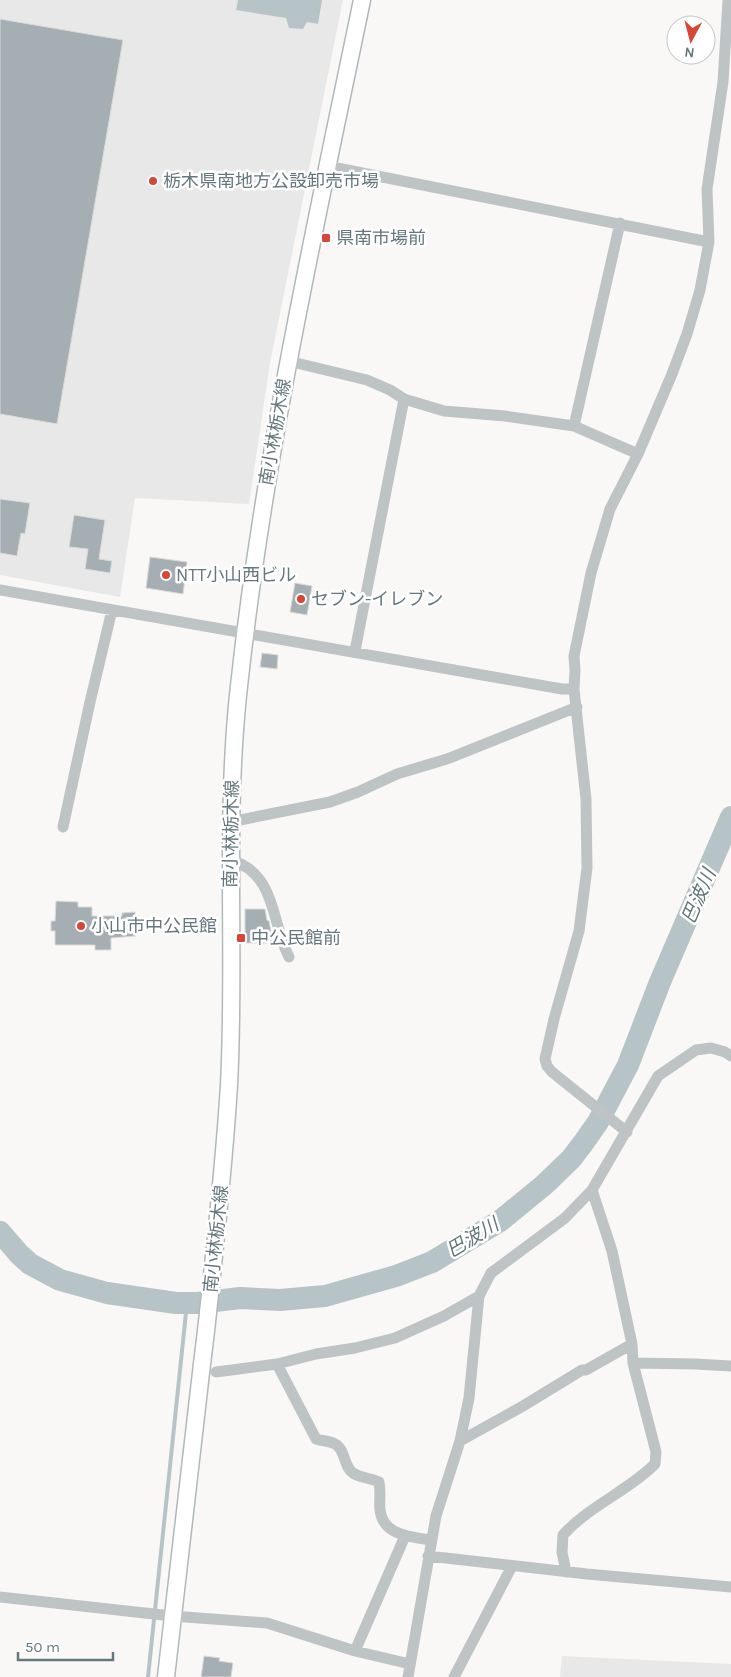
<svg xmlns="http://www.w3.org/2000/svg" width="731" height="1677" viewBox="0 0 731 1677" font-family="Karla,'Noto Sans JP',sans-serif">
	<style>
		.built { fill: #e7e8e7 }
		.water { fill: #b7c4c7 }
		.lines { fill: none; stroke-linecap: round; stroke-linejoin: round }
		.stream { stroke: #b7c4c7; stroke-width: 4 }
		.river { stroke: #b7c4c7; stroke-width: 22 }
		.building { fill: #a5afb3; stroke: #dbdad9 }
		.secondary-casing { stroke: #b1b8bb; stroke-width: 19 }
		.street { stroke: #bec4c6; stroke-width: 11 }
		.secondary { stroke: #fff; stroke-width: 16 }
		.poi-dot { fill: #d74738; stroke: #fff; stroke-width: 2 }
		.labels { text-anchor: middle; stroke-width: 5; stroke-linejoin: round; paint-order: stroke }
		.poi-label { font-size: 18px; fill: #66787f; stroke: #fff; text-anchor: start }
		.street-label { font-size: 18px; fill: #66787f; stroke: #fff }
		.water-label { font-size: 19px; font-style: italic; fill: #607679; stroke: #fff }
	</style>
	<rect width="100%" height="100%" fill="#f9f8f7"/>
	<!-- built -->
	<path class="built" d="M 0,0 L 343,0 L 270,363 L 249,504 L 135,498 L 120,597 L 0,575 Z
		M 562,1656 L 731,1664 L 731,1677 L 560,1677 Z"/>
	<!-- water -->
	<path class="water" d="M 238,0 L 322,0 L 318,24 L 307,22 L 303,29 L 289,28 L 286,18 L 236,10 Z"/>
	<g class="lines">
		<!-- stream -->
		<path class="stream" d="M 148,1677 L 187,1303"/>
		<!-- river -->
		<path class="river" d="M 0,1232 L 19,1254 L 30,1264 L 60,1280 L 107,1293 L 176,1303 L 198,1303 L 240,1298 L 280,1300 L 325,1296 L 396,1276 L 432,1262 L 500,1221 L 544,1185 L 571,1159 L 584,1142 L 598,1122 L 628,1065 L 660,982 L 731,817"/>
	</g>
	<!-- building -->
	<path class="building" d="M 0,19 L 123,40 L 57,424 L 0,414 Z
		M 0,499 L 30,503 L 25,534 L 21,533 L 17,556 L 0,553 Z
		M 74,515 L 105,520 L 99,559 L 112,561 L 110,573 L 85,569 L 88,549 L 69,547 Z
		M 150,557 L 187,562 L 183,594 L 146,588 Z
		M 295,583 L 312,586 L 307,615 L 290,612 Z
		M 262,653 L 278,655 L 277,669 L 260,667 Z
		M 56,901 L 78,902 L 78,907 L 92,907 L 92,916 L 122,916 L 122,913 L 135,912 L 136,936 L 111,938 L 111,950 L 95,950 L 95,945 L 55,945 L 55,931 L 51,931 L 51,921 L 55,921 Z
		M 245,909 L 265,909 L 267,920 L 269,921 L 271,931 L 271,943 L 245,943 Z
		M 204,1656 L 220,1658 L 219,1661 L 233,1663 L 231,1677 L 201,1677 Z"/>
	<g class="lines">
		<!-- secondary casing -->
		<g class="secondary-casing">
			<path id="secondary" d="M 166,1677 C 179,1561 192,1446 206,1331 C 215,1249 224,1167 229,1085 C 236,952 224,819 239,686 C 264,455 315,228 362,0"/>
		</g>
		<!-- street -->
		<path class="street" d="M 327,166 L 709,242
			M 288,361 L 367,380 L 390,390 L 404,399 L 444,411 L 505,416 L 574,426 L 638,454
			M 574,426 L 620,223
			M 0,590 L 562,689 L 574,689
			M 355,651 L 404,399
			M 230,822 L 330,802 L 358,792 L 397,774 L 447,759 L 577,707
			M 63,827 L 90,702 L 112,610
			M 231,860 C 277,874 271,923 289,957
			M 627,1132 L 552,1072 L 547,1066 L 545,1059 L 554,1019 L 579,931 L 587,868 L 586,799 L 574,689 L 575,670 L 574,656 L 591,573 L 610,509 L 638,454 L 672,374 L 687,334 L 700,290 L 709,242 L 707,189 L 723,82 L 728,0
			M 633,1363 L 695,1364 L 731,1366
			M 277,1364 L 316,1439 C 322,1441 330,1441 335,1444 C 346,1450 343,1466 353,1473 C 360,1478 371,1478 379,1482 C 381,1492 379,1501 380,1510 C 383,1536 412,1537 431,1540
			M 216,1372 L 277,1364 L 316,1354 L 355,1348 L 395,1338 L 444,1316 L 479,1296
			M 460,1441 L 523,1406 L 582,1370 L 586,1370 L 632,1344
			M 428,1556 L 587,1574 L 731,1587
			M 566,1572 L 562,1552 L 563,1535 C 589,1506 628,1491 655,1464 L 656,1452 L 633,1363 L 632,1344 L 612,1251 L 592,1190
			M 0,1597 L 172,1616 L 267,1623 L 355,1651 L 410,1664
			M 355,1651 L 405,1536
			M 408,1677 L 436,1516 L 460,1441 L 469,1398 L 479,1296 L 491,1273 L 565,1218 L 592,1190 L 658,1076 L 696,1050 L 711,1048 L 725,1052 L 731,1056
			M 454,1677 L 512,1566"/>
		<!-- secondary -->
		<use href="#secondary" class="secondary"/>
	</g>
	<!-- markers -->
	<g class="poi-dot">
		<circle cx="153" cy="181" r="5"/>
		<rect x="321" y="233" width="10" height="10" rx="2.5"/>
		<circle cx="166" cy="575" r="5"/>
		<circle cx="301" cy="599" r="5"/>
		<circle cx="81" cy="926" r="5"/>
		<rect x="236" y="933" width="10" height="10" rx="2.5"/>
	</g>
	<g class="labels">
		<!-- poi labels -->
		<g class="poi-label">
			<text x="163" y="187">栃木県南地方公設卸売市場</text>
			<text x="336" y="244">県南市場前</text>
			<text x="176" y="581">NTT小山西ビル</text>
			<text x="311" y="605">セブン-イレブン</text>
			<text x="91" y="932">小山市中公民館</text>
			<text x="251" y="944">中公民館前</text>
		</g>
		<!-- street labels -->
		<g class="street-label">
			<text transform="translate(275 432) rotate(-80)" y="6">南小林栃木線</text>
			<text transform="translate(231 834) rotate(-89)" y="6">南小林栃木線</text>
			<text transform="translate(216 1239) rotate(-84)" y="6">南小林栃木線</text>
		</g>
		<!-- water labels -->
		<g class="water-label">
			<text transform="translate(698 896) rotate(-67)" y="7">巴波川</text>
			<text transform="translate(472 1237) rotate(-31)" y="7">巴波川</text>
		</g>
	</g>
	<!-- north arrow -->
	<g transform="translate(691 40) rotate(187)"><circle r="24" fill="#ffffff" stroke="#c2c9cc"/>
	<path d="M0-4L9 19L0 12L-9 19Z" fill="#d74738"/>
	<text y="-8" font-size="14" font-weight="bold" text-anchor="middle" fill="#66787f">N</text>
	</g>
	<!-- scale -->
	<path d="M18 1652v8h95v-8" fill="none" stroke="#66787f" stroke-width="2.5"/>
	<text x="25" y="1652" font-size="15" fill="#66787f" stroke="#ffffff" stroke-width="4" paint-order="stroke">50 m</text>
</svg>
